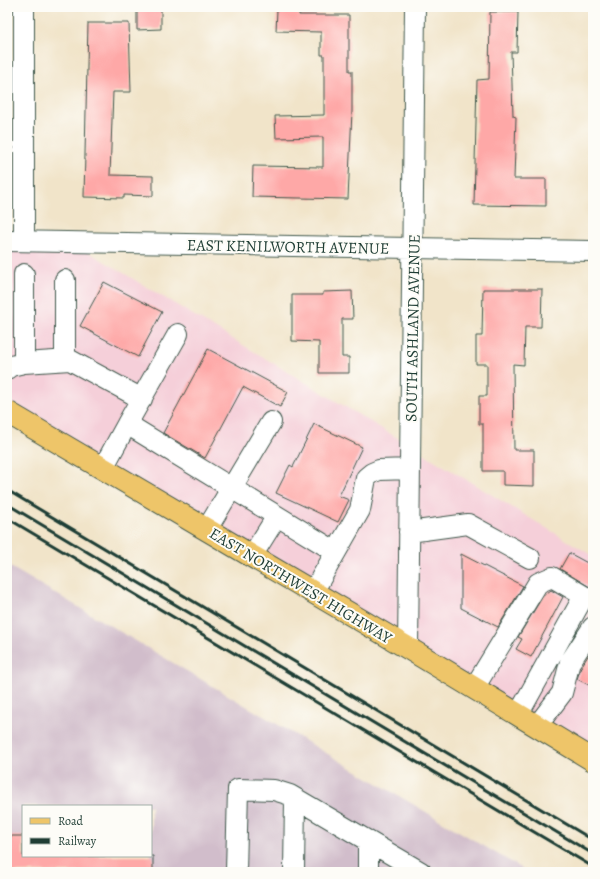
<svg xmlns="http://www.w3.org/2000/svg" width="600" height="879" viewBox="0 0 600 879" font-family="Alegreya,serif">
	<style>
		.built { fill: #f5cfd9 }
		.industrial { fill: #d1bdcb; fill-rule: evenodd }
		.building { fill: #fea8a7 }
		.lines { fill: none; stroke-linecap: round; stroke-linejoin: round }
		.minor-casing { stroke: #3e564a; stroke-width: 22 }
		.major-casing { stroke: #3e564a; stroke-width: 24 }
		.minor { stroke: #fff; stroke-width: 20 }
		.major { stroke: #eec569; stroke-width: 22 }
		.rail { stroke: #1f3d34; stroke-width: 3 }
		.labels { text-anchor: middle; stroke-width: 4; stroke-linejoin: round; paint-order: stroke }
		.street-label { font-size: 16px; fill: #1f3d34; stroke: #fdfcf7 }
	</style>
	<rect width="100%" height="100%" fill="#fdfcf7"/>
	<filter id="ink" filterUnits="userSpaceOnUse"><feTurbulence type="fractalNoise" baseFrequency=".025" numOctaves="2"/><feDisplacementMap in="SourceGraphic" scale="8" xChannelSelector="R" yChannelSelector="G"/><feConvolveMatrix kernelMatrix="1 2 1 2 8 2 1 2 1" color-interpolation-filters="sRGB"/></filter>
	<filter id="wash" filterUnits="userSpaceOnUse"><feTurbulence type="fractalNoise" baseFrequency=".012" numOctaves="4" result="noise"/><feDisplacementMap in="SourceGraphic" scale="16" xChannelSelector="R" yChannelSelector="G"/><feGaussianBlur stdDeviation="0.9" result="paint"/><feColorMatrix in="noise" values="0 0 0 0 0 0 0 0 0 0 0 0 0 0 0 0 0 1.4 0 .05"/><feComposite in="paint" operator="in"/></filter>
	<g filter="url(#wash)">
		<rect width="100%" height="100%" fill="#f1e4c9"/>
		<!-- built -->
		<path class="built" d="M 7,241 L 72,242 L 593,556 L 593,760 L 7,412 Z"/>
		<!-- industrial -->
		<path class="industrial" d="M 7,565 L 528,872 L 7,872 ZM 23,806 L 151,806 L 151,856 L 23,856 Z"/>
		<g id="blocks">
			<!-- building -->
			<path class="building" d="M 137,8 L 161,8 L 161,29 L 137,30 Z
				M 277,10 L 299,11 L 299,15 L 349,15 L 349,71 L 352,71 L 352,111 L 348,199 L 252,197 L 253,166 L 323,167 L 323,137 L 276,138 L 275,116 L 324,115 L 324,55 L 321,55 L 321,32 L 276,31 Z
				M 490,12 L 518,12 L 517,52 L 511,52 L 513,116 L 516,117 L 514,179 L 546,179 L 546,206 L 474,205 L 477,80 L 489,79 Z
				M 88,23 L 129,23 L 131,92 L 113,92 L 110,175 L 153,176 L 153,196 L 124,195 L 124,198 L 84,197 Z
				M 104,282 L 162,312 L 138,357 L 80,326 Z
				M 483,289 L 542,289 L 541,327 L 525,327 L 524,365 L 513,364 L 514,450 L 534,450 L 534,486 L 503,485 L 503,471 L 483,471 L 483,424 L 479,424 L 479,396 L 487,396 L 487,364 L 476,364 L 476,336 L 482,336 Z
				M 352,291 L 353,319 L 342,319 L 342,357 L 349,357 L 349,373 L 319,373 L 319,342 L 292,341 L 292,295 L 323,295 L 323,292 Z
				M 208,349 L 288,392 L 280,407 L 243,387 L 205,458 L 163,433 Z
				M 314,424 L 362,447 L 339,496 L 349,500 L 338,522 L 276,493 L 290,465 L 293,467 Z
				M 569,553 L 593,566 L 593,589 L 560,569 Z
				M 461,554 L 523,586 L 498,627 L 461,608 Z
				M 551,590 L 563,597 L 531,657 L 516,649 L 522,639 L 518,637 L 543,596 Z
				M 593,648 L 593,687 L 577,679 L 581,667 Z
				M 7,836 L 23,836 L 23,856 L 153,856 L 153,872 L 7,872 Z"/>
		</g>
	</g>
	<g filter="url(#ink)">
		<use href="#blocks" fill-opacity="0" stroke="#3e564a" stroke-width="1"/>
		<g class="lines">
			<!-- minor casing -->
			<g class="minor-casing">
				<path id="minor" d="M 7,241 L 593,251
					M 24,241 L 24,7
					M 65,280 L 65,360
					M 24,363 L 24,274
					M 7,369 L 11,366 L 24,363 L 70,360 L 142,399
					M 127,424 L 178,334
					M 103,468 L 127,424 L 336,552
					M 207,529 L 271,422
					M 409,532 L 468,524 L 530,558
					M 252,556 L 277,516
					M 313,592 L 360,510 L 366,478 L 372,473 L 379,470 L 410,469
					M 408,648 L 415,7
					M 474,688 L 538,583 L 552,577 L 584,596 L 518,715
					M 537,726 L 562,693 L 570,662 L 593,627
					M 368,841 L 368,872
					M 236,872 L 238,789 L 274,790 L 290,795 L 421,872
					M 294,872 L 295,798"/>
			</g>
			<!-- major casing -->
			<g class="major-casing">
				<path id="major" d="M 7,412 L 408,648 L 593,760"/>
			</g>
			<!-- minor -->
			<use href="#minor" class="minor"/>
			<!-- major -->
			<use href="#major" class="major"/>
			<!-- rail -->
			<path class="rail" d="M 7,490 L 593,840
				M 7,504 L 593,854
				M 7,518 L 593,867"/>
		</g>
	</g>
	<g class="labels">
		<!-- street labels -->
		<g class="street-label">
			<text transform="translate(288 246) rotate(1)" y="6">EAST KENILWORTH AVENUE</text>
			<text transform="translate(412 328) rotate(-89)" y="6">SOUTH ASHLAND AVENUE</text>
			<text transform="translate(301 585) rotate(31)" y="6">EAST NORTHWEST HIGHWAY</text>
		</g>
	</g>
	<!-- margin -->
	<rect width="600" height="879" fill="none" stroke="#fdfcf7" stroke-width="24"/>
	<!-- legend -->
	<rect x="22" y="805" width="130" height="52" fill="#fdfcf7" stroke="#a4b0a9"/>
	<rect x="30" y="818" width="20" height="6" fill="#eec569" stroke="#a4b0a9"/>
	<text x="58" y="825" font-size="12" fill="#1f3d34">Road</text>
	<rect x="30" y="838" width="20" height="6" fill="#1f3d34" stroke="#a4b0a9"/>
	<text x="58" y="845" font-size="12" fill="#1f3d34">Railway</text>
</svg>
